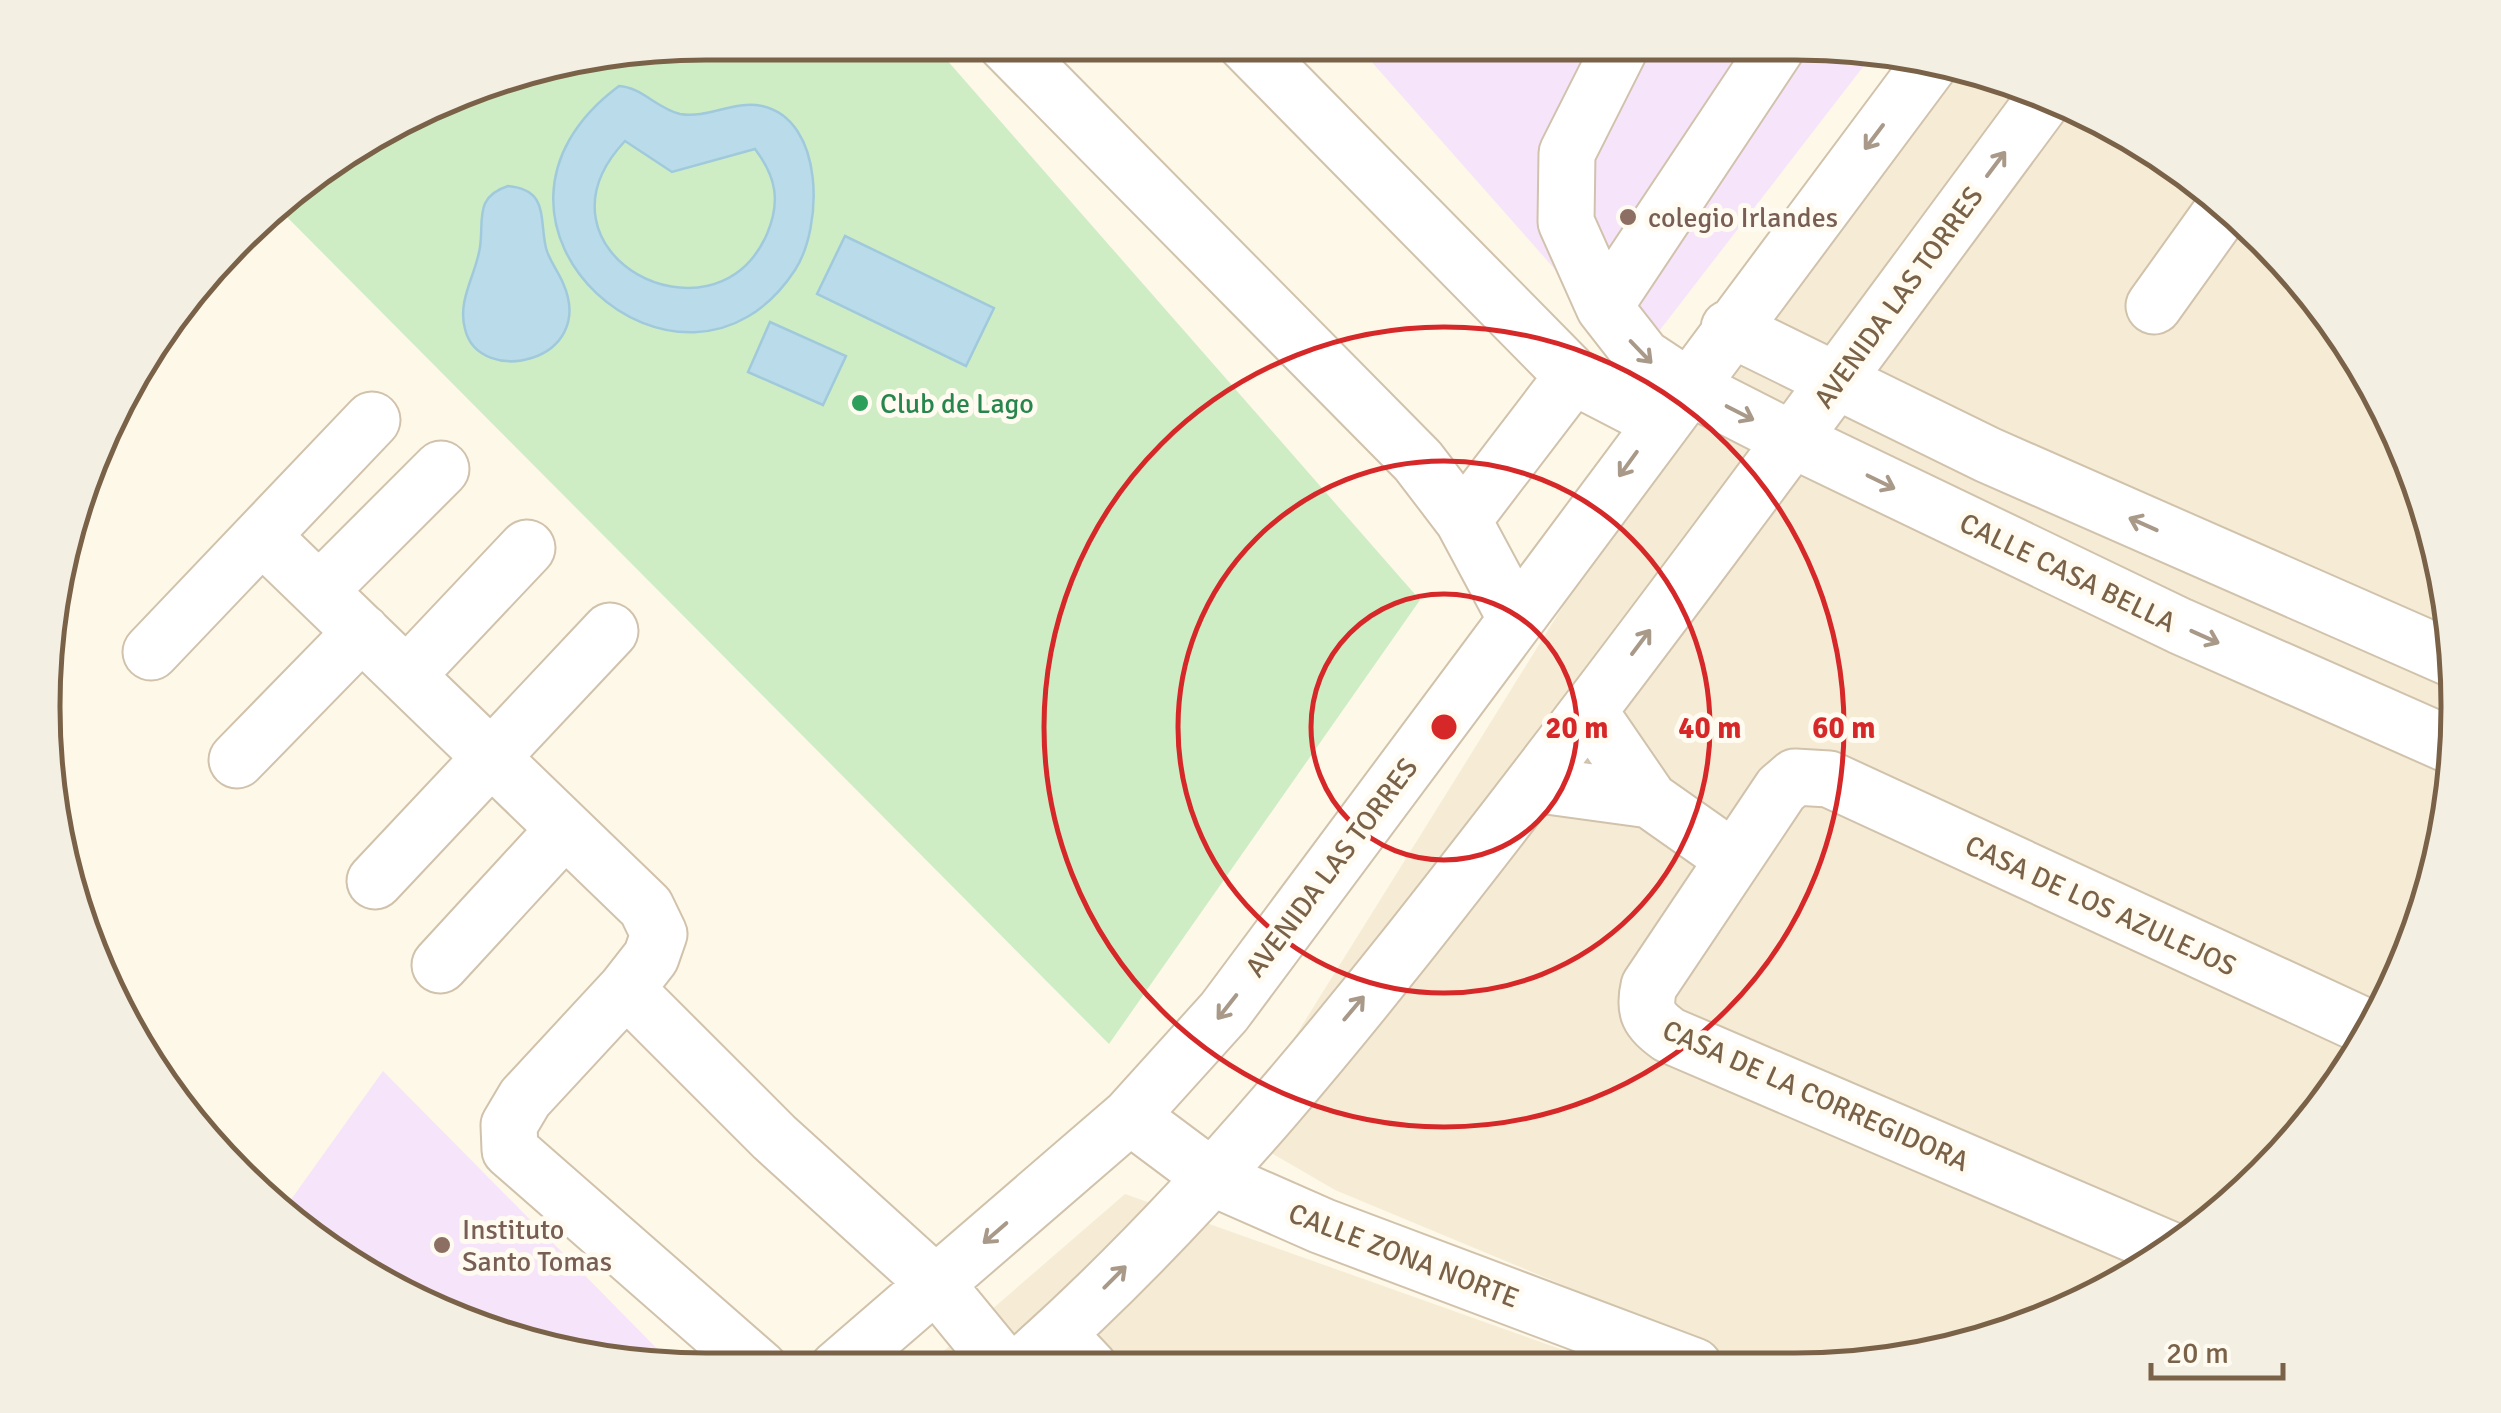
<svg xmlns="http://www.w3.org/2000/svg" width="2501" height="1413" viewBox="0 0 2501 1413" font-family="Signika,sans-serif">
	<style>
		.residential { fill: #f6ecd6 }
		.education { fill: #f6e4fa }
		.green { fill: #cfedc5 }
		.water { fill: #badbe9; stroke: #a0cadc; stroke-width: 2.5; fill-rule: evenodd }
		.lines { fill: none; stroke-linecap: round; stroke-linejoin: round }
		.minor-casing { stroke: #d1c2ac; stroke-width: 59 }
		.minor { stroke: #fff; stroke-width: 55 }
		.oneway { stroke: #a99989 }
		.ring { fill: none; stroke: #d62828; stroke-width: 5 }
		.education-dot { fill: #8d6e63; stroke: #fffbf0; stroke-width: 4 }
		.leisure-dot { fill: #2e9e5b; stroke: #fffbf0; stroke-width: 4 }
		.labels { text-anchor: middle; stroke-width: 10; stroke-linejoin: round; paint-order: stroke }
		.education-label { font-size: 28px; fill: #785e54; stroke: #fffbf0; text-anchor: start }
		.street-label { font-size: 28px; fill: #7a6249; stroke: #fffbf0 }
		.leisure-label { font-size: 28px; fill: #27864d; stroke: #fffbf0; text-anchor: start }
		.rim { fill: none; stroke: #7a6249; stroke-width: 5 }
		.centre { fill: #d62828; stroke: #fffbf0; stroke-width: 5 }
		.ring-label { font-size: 30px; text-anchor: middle; font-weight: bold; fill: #d62828; stroke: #fffbf0; stroke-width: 10; stroke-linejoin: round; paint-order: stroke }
	</style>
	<rect width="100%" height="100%" fill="#fef8e8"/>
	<!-- residential -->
	<path class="residential" d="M 1929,59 L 1967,65 L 2127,132 L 2233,208 L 2322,303 L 2390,413 L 2436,535 L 2457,664 L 2453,794 L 2423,920 L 2369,1039 L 2264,1176 L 2163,1259 L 2008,1335 L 1881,1365 L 1755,1365 L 1335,1190 L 1268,1151 L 1260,1093 L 1700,386 Z
		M 1125,1194 L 1608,1366 L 924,1368 Z"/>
	<!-- education -->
	<path class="education" d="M 1355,43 L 1837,44 L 1876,50 L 1636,361 Z
		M 383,1071 L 484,1173 L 677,1369 L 534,1348 L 374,1281 L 285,1208 Z"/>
	<!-- green -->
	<path class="green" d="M 707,43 L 932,43 L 1420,600 L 1109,1044 L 277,207 L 303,179 L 494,78 Z"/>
	<!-- water -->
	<path class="water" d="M 619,86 C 641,87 658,109 680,114 C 708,119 734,100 762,106 C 825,120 823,227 795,270 C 684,440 435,223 619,86 ZM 625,141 L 672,172 L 755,149 C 776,177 781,201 767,234 C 714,354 521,252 625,141 Z
		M 508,186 C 549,190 539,218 546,248 C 549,260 558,271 563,283 C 598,362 479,388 465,329 C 457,300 476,275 480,247 C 484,220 474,197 508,186 Z
		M 845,236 L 994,308 L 966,366 L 817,294 Z
		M 770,322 L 846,356 L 823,405 L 748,372 Z"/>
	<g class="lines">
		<!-- minor casing -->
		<g class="minor-casing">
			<path id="minor" d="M 1005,43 L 1418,461 L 1463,520 L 1573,376
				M 1245,43 L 1573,376 L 1660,421
				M 1622,44 L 1567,153 L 1566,222 L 1604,307 L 1643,357 L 1687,386 L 1793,440 L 2180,626 L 2454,747
				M 2154,306 L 2227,204
				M 1604,307 L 1779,44
				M 1729,328 L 1988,455 L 2457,661
				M 1463,520 L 1515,617
				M 264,538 L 646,907 L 659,934 L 651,957 L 626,989 L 774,1137 L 936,1284 L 1005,1368
				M 319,591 L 441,469
				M 151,652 L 372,420
				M 408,674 L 527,548
				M 1589,711 L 1650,800 L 1731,857
				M 237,760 L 362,632
				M 1533,784 L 1650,800
				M 375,881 L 610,631
				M 440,965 L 565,829
				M 626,989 L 525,1098 L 509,1125 L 510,1150 L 760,1369
				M 1130,1116 L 1213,1178 L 1322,1226 L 1694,1366
				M 2173,1251 L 1669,1035 C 1649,1020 1643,1012 1649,986 L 1781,789 L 1795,777 L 1829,779 L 2373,1030
				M 1058,1334 L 1090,1368
				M 1019,1368 C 1204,1206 1359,1009 1509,815 C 1691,579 1867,338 2045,98
				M 837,1369 L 1130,1116 L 1224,1012 L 1933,60"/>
		</g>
		<!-- minor -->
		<use href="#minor" class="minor"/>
	</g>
	<!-- one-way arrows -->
	<defs><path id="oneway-shaft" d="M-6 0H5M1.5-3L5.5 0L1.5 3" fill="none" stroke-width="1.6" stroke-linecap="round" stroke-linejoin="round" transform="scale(2.5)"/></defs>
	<g class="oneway">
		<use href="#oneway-shaft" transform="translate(1874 137) rotate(127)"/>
		<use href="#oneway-shaft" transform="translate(1996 164) rotate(-53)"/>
		<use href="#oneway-shaft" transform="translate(1641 352) rotate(46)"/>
		<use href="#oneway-shaft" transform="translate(1740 413) rotate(27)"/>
		<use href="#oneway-shaft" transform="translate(1628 464) rotate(126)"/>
		<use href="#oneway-shaft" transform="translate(1881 482) rotate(26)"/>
		<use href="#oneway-shaft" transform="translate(2143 524) rotate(-156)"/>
		<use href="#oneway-shaft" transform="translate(2205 637) rotate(24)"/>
		<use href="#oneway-shaft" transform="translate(1641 642) rotate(-53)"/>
		<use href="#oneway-shaft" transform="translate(1227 1007) rotate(128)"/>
		<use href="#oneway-shaft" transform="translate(1354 1008) rotate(-50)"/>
		<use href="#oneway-shaft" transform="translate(995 1233) rotate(139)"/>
		<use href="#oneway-shaft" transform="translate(1115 1277) rotate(-45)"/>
	</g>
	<!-- distance rings -->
	<g class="ring">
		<circle cx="1444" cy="727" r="133"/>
		<circle cx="1444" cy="727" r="266"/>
		<circle cx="1444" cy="727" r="400"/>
	</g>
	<!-- markers -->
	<g class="education-dot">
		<circle cx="1628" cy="217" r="10"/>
		<circle cx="442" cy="1245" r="10"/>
	</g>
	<circle class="leisure-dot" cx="860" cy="403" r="10"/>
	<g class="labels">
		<!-- education labels -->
		<g class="education-label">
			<text x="1648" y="227">colegio Irlandes</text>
			<text x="462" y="1239">Instituto<tspan x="462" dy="32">Santo Tomas</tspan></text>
		</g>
		<!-- street labels -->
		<g class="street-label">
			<text transform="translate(1898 297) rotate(-54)" y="10">AVENIDA LAS TORRES</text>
			<text transform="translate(2068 572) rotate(26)" y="10">CALLE CASA BELLA</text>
			<text transform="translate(1331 867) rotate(-53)" y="10">AVENIDA LAS TORRES</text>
			<text transform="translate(2101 905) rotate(25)" y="10">CASA DE LOS AZULEJOS</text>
			<text transform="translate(1816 1095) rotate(24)" y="10">CASA DE LA CORREGIDORA</text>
			<text transform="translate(1404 1255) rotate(21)" y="10">CALLE ZONA NORTE</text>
		</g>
		<!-- leisure labels -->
		<g class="leisure-label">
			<text x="880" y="413">Club de Lago</text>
		</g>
	</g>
	<!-- crop -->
	<path d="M0 0H2501V1413H0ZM706 60H1795A646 646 0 0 1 2441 706V707A646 646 0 0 1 1795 1353H706A646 646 0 0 1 60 707V706A646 646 0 0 1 706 60Z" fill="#f4efe3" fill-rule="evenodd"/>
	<path class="rim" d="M706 60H1795A646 646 0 0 1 2441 706V707A646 646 0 0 1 1795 1353H706A646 646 0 0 1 60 707V706A646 646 0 0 1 706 60Z"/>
	<circle cx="1444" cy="727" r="15" class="centre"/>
	<g class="ring-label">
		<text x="1577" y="738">20 m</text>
		<text x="1710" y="738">40 m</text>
		<text x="1844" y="738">60 m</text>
	</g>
	<!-- scale -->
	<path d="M2151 1363v15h132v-15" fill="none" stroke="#7a6249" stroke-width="5"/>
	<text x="2166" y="1363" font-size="30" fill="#7a6249" stroke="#fffbf0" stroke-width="8" paint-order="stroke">20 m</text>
</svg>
